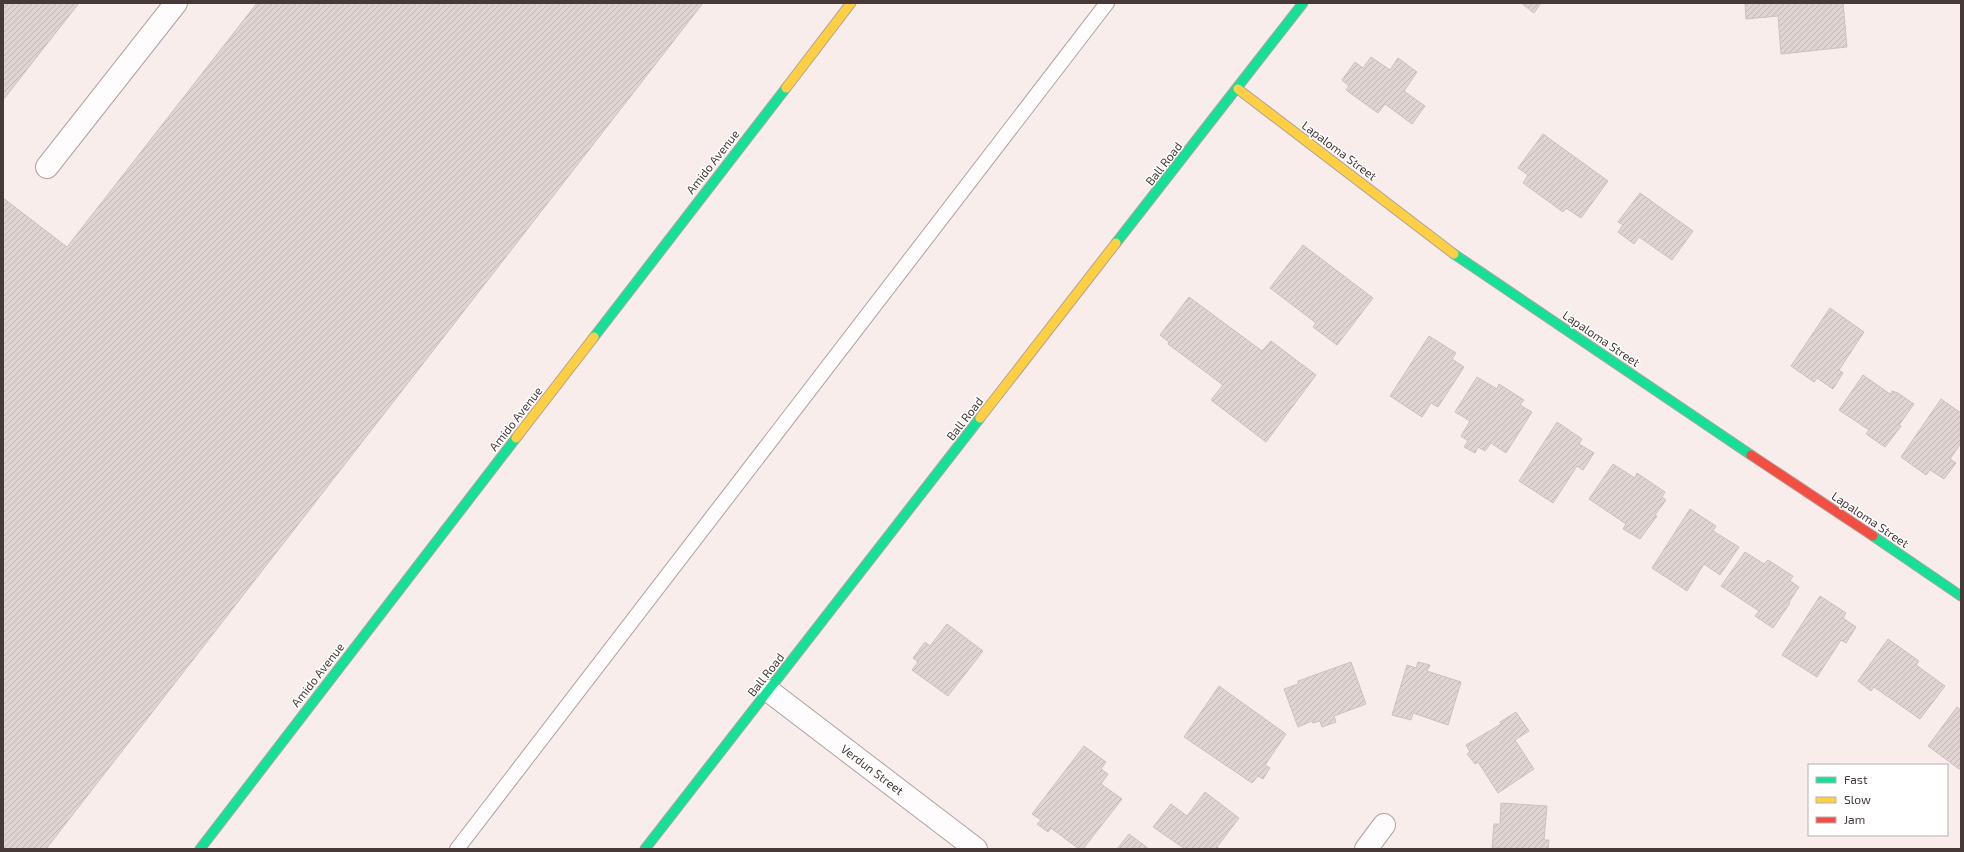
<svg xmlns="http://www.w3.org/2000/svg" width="1964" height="852" viewBox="0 0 1964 852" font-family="'Exo 2',sans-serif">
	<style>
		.building { fill: url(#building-hatch); stroke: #cdc1c0 }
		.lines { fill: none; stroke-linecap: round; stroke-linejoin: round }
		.lane-casing { stroke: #aea2a1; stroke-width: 16 }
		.street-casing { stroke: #aea2a1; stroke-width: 24 }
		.fast-casing { stroke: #aea2a1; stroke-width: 11 }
		.slow-casing { stroke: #aea2a1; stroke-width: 11 }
		.jam-casing { stroke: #aea2a1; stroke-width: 11 }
		.lane { stroke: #fefcfc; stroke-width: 14 }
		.street { stroke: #fefcfc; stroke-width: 22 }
		.fast { stroke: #16e098; stroke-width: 9 }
		.slow { stroke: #ffcf43; stroke-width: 9 }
		.jam { stroke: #f24e42; stroke-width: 9 }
		.labels { text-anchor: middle; stroke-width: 3; stroke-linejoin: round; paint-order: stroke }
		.street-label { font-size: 12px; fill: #473938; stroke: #fff }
	</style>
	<defs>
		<pattern id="building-hatch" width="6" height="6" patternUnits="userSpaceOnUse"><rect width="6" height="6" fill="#e0d4d3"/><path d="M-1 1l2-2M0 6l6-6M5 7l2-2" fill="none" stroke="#c2b7b6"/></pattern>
	</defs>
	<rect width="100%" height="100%" fill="#f9edec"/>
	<!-- building -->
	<path class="building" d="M 3,3 L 79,3 L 3,100 Z
		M 257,3 L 703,3 L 46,849 L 3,849 L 3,198 L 67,247 Z
		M 1521,3 L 1541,3 L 1534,13 Z
		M 1745,3 L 1843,3 L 1847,47 L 1781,54 L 1778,16 L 1746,19 Z
		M 1371,57 L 1390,70 L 1398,58 L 1417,72 L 1404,91 L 1425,106 L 1412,124 L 1385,104 L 1378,113 L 1346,90 L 1349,86 L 1342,80 L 1355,62 L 1363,68 Z
		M 1543,134 L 1608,181 L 1581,218 L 1566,208 L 1563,212 L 1523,183 L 1528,175 L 1518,168 Z
		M 1640,193 L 1693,231 L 1672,260 L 1639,237 L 1634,244 L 1618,232 L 1623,225 L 1618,222 Z
		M 1303,245 L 1373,298 L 1337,345 L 1313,327 L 1316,323 L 1270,288 Z
		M 1189,297 L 1262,351 L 1271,341 L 1316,375 L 1266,442 L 1211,400 L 1223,385 L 1168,344 L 1169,342 L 1160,335 Z
		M 1830,308 L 1864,332 L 1839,370 L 1843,373 L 1833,389 L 1817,378 L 1814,382 L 1791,366 Z
		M 1429,336 L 1456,353 L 1452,359 L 1464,367 L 1438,407 L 1431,403 L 1422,417 L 1390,396 Z
		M 1863,375 L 1890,394 L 1892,391 L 1898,393 L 1914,404 L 1899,425 L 1901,426 L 1885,447 L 1866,434 L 1869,430 L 1839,410 Z
		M 1477,377 L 1497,389 L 1499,384 L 1524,400 L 1520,405 L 1532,412 L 1506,453 L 1491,443 L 1485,451 L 1478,447 L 1475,453 L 1464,447 L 1468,441 L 1461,436 L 1470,421 L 1455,412 Z
		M 1941,399 L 1961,413 L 1961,443 L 1950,459 L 1956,463 L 1944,479 L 1930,470 L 1926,475 L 1901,457 Z
		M 1557,422 L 1582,439 L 1579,444 L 1594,453 L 1583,470 L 1577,466 L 1553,503 L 1519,481 Z
		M 1613,464 L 1635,478 L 1637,473 L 1665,492 L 1662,497 L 1666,500 L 1655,515 L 1657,516 L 1640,539 L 1623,529 L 1626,524 L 1589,499 Z
		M 1690,509 L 1716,526 L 1713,531 L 1739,547 L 1720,575 L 1704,564 L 1687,591 L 1652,568 Z
		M 1745,552 L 1764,564 L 1768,560 L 1793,576 L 1790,581 L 1799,587 L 1789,602 L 1790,603 L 1773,628 L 1755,616 L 1759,611 L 1721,586 Z
		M 1820,596 L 1846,613 L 1843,618 L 1856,627 L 1846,643 L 1841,640 L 1817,677 L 1782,655 Z
		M 947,624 L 983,651 L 948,696 L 912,670 L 918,662 L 913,658 L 925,642 L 930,646 Z
		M 1888,639 L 1919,661 L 1916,665 L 1945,686 L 1920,719 L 1874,687 L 1871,691 L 1858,681 Z
		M 1351,662 L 1366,704 L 1334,716 L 1336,722 L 1322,727 L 1320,721 L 1313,723 L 1312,721 L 1298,727 L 1284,689 L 1298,684 L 1298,681 Z
		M 1418,662 L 1430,665 L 1427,671 L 1461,682 L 1448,725 L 1413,713 L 1411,720 L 1392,715 L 1407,665 L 1416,668 Z
		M 1219,686 L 1286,734 L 1265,765 L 1270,768 L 1263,779 L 1258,776 L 1252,783 L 1184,737 Z
		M 1957,707 L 1961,710 L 1961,769 L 1959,769 L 1928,746 Z
		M 1516,712 L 1529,731 L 1515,740 L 1534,769 L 1498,793 L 1478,762 L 1475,764 L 1467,754 L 1470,752 L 1466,745 L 1501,724 L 1500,722 Z
		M 1084,746 L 1106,762 L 1101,769 L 1108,774 L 1101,784 L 1122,799 L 1083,849 L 1079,849 L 1051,828 L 1048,832 L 1037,824 L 1041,820 L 1032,814 Z
		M 1205,792 L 1239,818 L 1217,847 L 1220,849 L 1185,849 L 1153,827 L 1171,804 L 1187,816 Z
		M 1501,803 L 1547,806 L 1544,840 L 1549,840 L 1548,849 L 1492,848 L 1494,824 L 1500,824 Z
		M 1129,834 L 1149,849 L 1117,849 Z"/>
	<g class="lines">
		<!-- lane casing -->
		<g class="lane-casing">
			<path id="lane" d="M 457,849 L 1107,3"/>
		</g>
		<!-- street casing -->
		<g class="street-casing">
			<path id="street" d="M 47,167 L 176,3
				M 769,691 L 976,849
				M 1366,849 L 1384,825"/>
		</g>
		<!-- fast casing -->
		<g class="fast-casing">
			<path id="fast" d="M 1116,243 L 1303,3
				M 1454,254 L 1751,455
				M 594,337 L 786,88
				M 1873,536 L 1961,596
				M 200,849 L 516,438
				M 645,849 L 980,418"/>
		</g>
		<!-- slow casing -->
		<g class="slow-casing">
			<path id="slow" d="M 786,88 L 851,3
				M 1238,89 L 1454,254
				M 980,418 L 1116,243
				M 516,438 L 594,337"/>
		</g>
		<!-- jam casing -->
		<g class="jam-casing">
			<path id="jam" d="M 1751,455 L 1873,536"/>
		</g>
		<!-- lane -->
		<use href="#lane" class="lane"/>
		<!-- street -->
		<use href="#street" class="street"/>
		<!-- fast -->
		<use href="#fast" class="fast"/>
		<!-- slow -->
		<use href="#slow" class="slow"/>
		<!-- jam -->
		<use href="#jam" class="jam"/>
	</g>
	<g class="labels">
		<!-- street labels -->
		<g class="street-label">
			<text transform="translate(1339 151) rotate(37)" y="4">Lapaloma Street</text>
			<text transform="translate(713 162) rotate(-52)" y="4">Amido Avenue</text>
			<text transform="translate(1164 164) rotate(-52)" y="4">Ball Road</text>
			<text transform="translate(1601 339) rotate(34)" y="4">Lapaloma Street</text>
			<text transform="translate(516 419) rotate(-52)" y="4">Amido Avenue</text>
			<text transform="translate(965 419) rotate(-52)" y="4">Ball Road</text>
			<text transform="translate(1870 520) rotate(34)" y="4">Lapaloma Street</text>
			<text transform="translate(318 675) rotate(-52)" y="4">Amido Avenue</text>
			<text transform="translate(766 675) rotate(-52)" y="4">Ball Road</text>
			<text transform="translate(872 770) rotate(37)" y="4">Verdun Street</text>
		</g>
	</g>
	<!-- border -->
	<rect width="1964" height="852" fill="none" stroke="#473938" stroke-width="8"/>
	<!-- legend -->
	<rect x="1808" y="764" width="140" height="72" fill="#ffffff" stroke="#b5b0af"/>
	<rect x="1816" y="777" width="20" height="6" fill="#16e098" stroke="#b5b0af"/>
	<text x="1844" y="784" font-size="12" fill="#473938">Fast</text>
	<rect x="1816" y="797" width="20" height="6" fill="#ffcf43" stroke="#b5b0af"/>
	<text x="1844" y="804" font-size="12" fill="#473938">Slow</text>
	<rect x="1816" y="817" width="20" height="6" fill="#f24e42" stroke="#b5b0af"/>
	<text x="1844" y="824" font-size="12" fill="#473938">Jam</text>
</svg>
